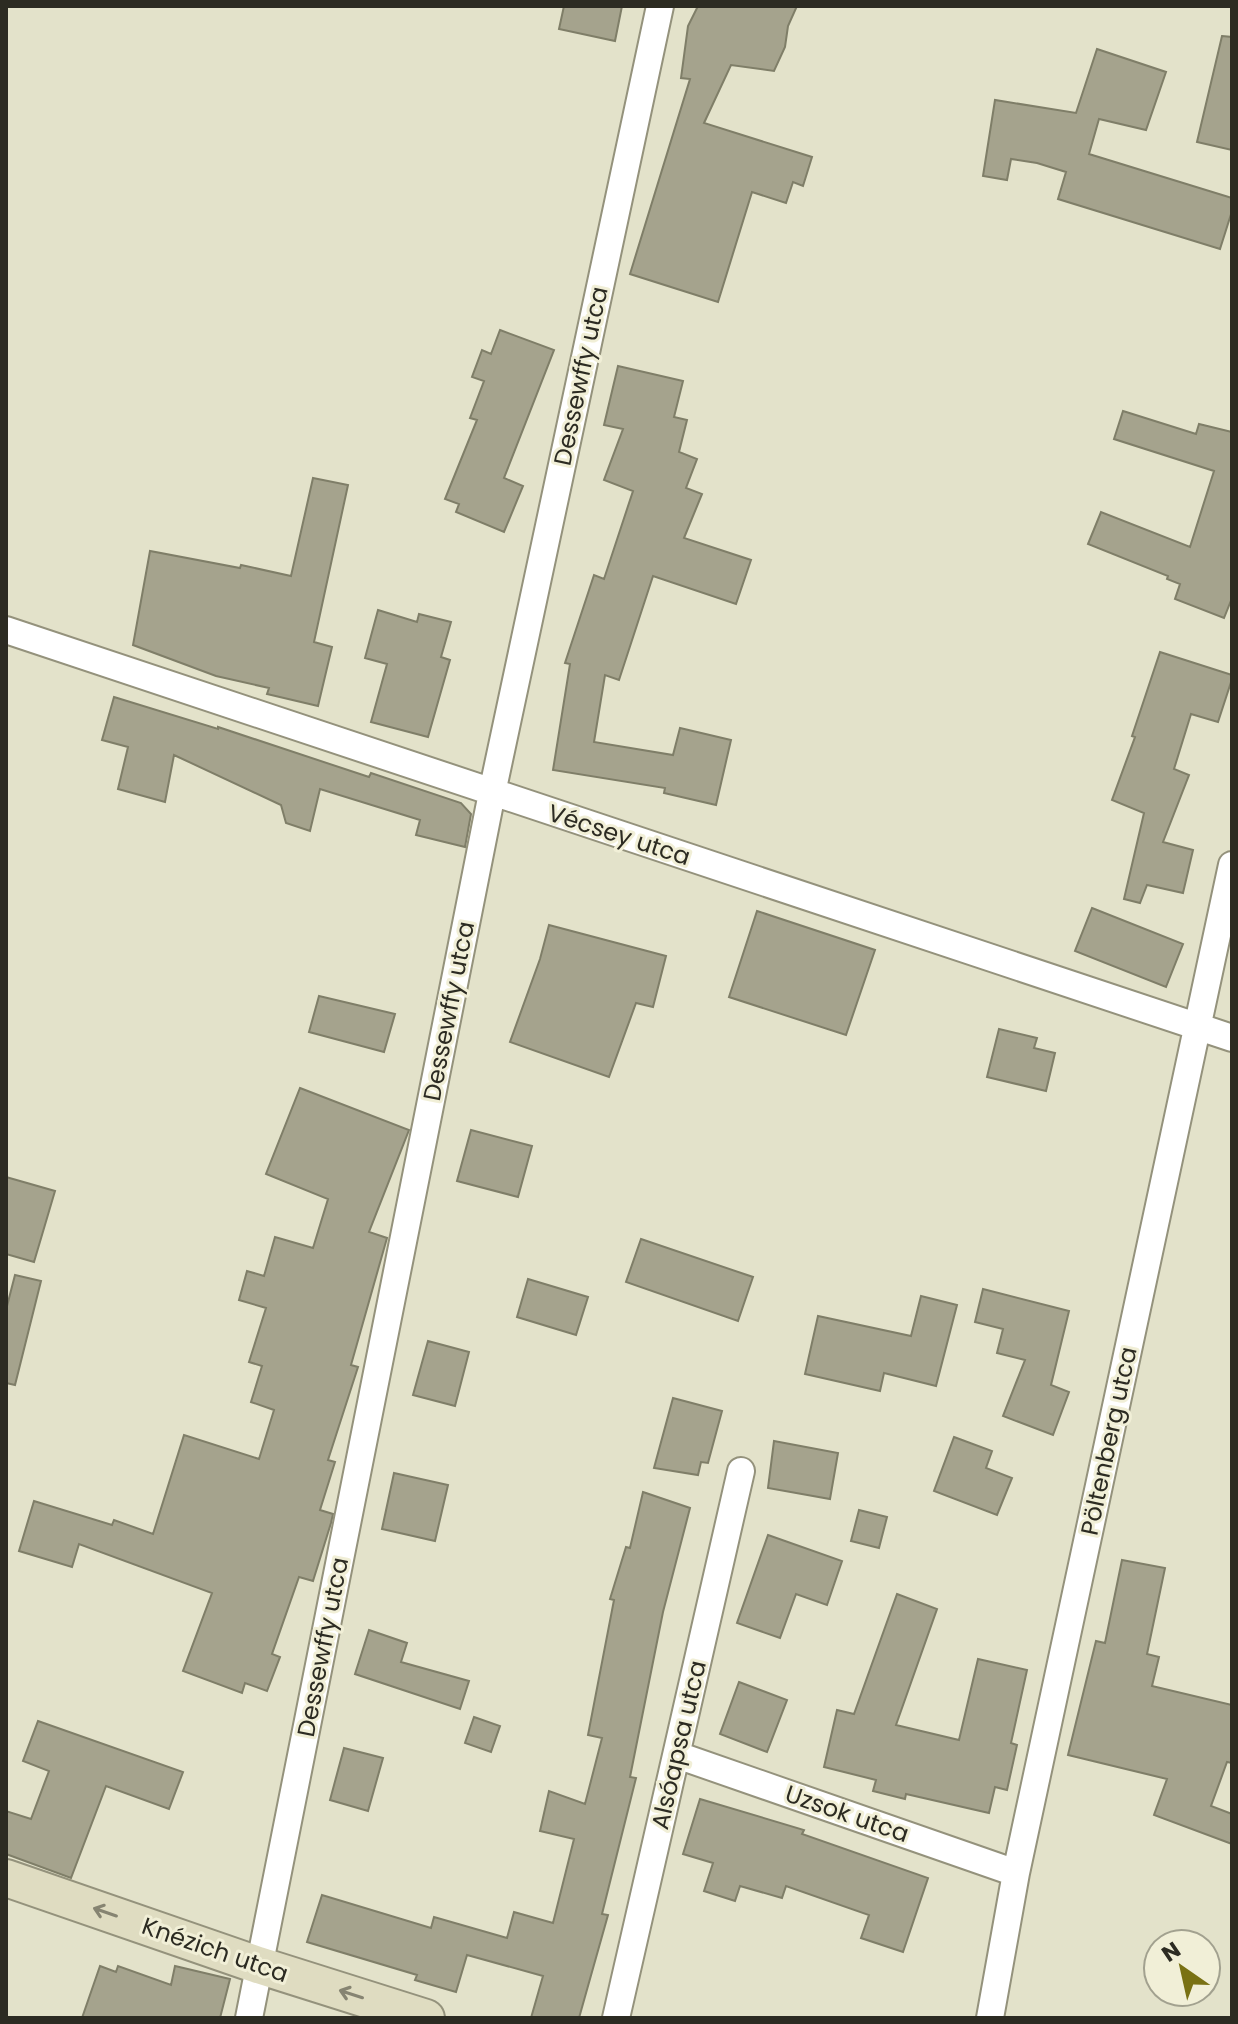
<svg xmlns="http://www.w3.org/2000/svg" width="1238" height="2024" viewBox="0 0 1238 2024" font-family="Poppins,sans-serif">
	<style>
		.building { fill: #a5a38d; stroke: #7f7e68; stroke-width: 2 }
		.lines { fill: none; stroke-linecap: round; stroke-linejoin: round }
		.street-casing { stroke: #94927c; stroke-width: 30 }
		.secondary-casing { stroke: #94927c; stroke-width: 40 }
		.street { stroke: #fff; stroke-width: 26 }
		.secondary { stroke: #dfdcc1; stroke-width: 36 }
		.oneway { stroke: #868472 }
		.labels { text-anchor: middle; stroke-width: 6; stroke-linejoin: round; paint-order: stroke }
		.street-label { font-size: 24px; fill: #2c2b22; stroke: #f1efd7 }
	</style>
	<rect width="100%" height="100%" fill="#e3e2ca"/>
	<!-- building -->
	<path class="building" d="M 564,6 L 622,6 L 615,41 L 559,29 Z
		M 698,6 L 797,6 L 788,26 L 785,47 L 774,71 L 731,65 L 704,123 L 812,157 L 803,186 L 793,182 L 786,203 L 752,192 L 718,302 L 630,274 L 690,79 L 681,78 L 688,26 Z
		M 1222,36 L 1232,37 L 1232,150 L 1197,142 Z
		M 1097,49 L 1166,72 L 1146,130 L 1099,119 L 1089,154 L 1232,198 L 1232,211 L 1220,249 L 1058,199 L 1066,172 L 1037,163 L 1011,159 L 1007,180 L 983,176 L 995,100 L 1076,113 Z
		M 500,330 L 554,350 L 504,478 L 523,486 L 504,532 L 456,512 L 459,504 L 445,499 L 477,420 L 470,418 L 484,381 L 472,377 L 482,350 L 491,354 Z
		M 618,366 L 683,381 L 674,417 L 687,420 L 679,452 L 697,459 L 686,488 L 702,494 L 684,538 L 751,560 L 736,604 L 653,576 L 619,680 L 605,675 L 594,742 L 673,755 L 680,728 L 731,740 L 716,805 L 664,793 L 665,788 L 553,770 L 570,664 L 565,663 L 594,575 L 604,579 L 633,491 L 604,480 L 623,429 L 604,425 Z
		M 1123,411 L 1196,434 L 1199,424 L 1232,432 L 1232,598 L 1224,618 L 1175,599 L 1180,584 L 1167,579 L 1168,576 L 1088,544 L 1101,512 L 1190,547 L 1214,471 L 1114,439 Z
		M 313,478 L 348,485 L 314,642 L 332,647 L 318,706 L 267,694 L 269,688 L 216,676 L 133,645 L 150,551 L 240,568 L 241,565 L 291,576 Z
		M 378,610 L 417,622 L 419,614 L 451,622 L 441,657 L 450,660 L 428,737 L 371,722 L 387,664 L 365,658 Z
		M 1160,652 L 1232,675 L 1232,679 L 1218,722 L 1191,714 L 1174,769 L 1189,775 L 1163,842 L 1193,850 L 1183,893 L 1147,885 L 1140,903 L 1124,899 L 1144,813 L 1112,800 L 1135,737 L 1132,736 Z
		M 114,697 L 218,729 L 218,727 L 369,777 L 371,773 L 461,803 L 471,814 L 465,847 L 416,835 L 420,820 L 320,789 L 310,831 L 286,823 L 281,805 L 174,755 L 165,802 L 118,789 L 128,747 L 102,740 Z
		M 1092,908 L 1183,944 L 1166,987 L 1075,951 Z
		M 757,911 L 875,950 L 846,1035 L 729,997 Z
		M 549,925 L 666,956 L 653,1007 L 636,1003 L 609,1077 L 510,1042 L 540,959 Z
		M 319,996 L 395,1014 L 384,1052 L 309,1032 Z
		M 999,1029 L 1037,1038 L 1034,1048 L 1055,1053 L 1046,1091 L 987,1077 Z
		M 300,1088 L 409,1130 L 369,1232 L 387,1238 L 351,1365 L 358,1367 L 328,1460 L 335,1462 L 320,1510 L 333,1514 L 331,1523 L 313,1581 L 299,1577 L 272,1654 L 280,1657 L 267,1691 L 245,1683 L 242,1693 L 183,1671 L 212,1593 L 79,1544 L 72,1567 L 19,1551 L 34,1501 L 112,1525 L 114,1520 L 153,1534 L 184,1435 L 259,1459 L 274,1410 L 251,1402 L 262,1366 L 249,1362 L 266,1308 L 239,1300 L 247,1271 L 264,1276 L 275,1237 L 313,1248 L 328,1199 L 266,1174 Z
		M 471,1130 L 532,1146 L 518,1197 L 457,1181 Z
		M 6,1177 L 55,1191 L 34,1262 L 6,1254 Z
		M 641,1239 L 753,1277 L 738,1321 L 626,1282 Z
		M 15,1275 L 41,1281 L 15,1385 L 6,1383 L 6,1310 Z
		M 528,1279 L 588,1297 L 576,1335 L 517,1317 Z
		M 983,1289 L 1069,1311 L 1051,1385 L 1069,1392 L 1053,1435 L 1003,1416 L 1025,1360 L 997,1353 L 1003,1329 L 975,1322 Z
		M 921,1296 L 957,1305 L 936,1386 L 884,1373 L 880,1391 L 805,1374 L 818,1316 L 911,1336 Z
		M 428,1341 L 469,1352 L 455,1406 L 413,1395 Z
		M 673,1398 L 722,1411 L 708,1463 L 701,1462 L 698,1475 L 654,1468 Z
		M 954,1437 L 992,1451 L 986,1468 L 1012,1478 L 997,1515 L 934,1491 Z
		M 774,1441 L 838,1453 L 830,1499 L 768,1488 Z
		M 394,1473 L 448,1485 L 435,1541 L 382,1529 Z
		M 643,1492 L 690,1508 L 663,1612 L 630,1777 L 636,1778 L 602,1914 L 608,1915 L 579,2018 L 531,2018 L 543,1976 L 467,1955 L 456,1992 L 415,1980 L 417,1975 L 307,1942 L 322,1895 L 431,1928 L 434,1917 L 507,1938 L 514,1912 L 553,1923 L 574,1839 L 540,1831 L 549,1791 L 585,1804 L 602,1738 L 588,1735 L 614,1600 L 610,1599 L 626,1547 L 630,1548 Z
		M 859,1510 L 887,1517 L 879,1548 L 851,1541 Z
		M 768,1535 L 842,1561 L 827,1605 L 796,1594 L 780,1638 L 737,1623 Z
		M 1122,1560 L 1165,1568 L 1147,1654 L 1159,1657 L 1152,1686 L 1232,1705 L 1232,1763 L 1227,1762 L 1211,1806 L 1232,1814 L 1232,1844 L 1154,1815 L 1167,1779 L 1068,1755 L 1096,1641 L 1105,1643 Z
		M 897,1594 L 937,1609 L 896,1725 L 959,1740 L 978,1659 L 1027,1670 L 1011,1743 L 1017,1745 L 1007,1790 L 995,1787 L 989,1813 L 906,1794 L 905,1799 L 873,1791 L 876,1780 L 824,1767 L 837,1710 L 854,1714 Z
		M 369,1630 L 407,1643 L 401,1662 L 469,1681 L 460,1709 L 355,1674 Z
		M 739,1682 L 787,1700 L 767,1752 L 720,1734 Z
		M 474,1717 L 500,1726 L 491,1752 L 465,1743 Z
		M 38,1721 L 183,1772 L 169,1809 L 106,1786 L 71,1878 L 6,1854 L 6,1811 L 31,1819 L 49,1771 L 23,1761 Z
		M 344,1748 L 383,1758 L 368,1811 L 330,1800 Z
		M 700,1799 L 804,1830 L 802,1834 L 928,1878 L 903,1952 L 861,1938 L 869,1915 L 786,1886 L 782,1898 L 740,1886 L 735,1901 L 704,1891 L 713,1863 L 683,1854 Z
		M 100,1966 L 116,1972 L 118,1966 L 171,1985 L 175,1966 L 230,1979 L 220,2018 L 82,2018 Z"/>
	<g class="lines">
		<!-- street casing -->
		<g class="street-casing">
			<path id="street" d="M 6,630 L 1232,1038
				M 677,1755 L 1016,1873
				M 249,2018 L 492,793 L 660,6
				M 616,2018 L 741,1471
				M 990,2018 L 1016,1873 L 1232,865"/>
		</g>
		<!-- secondary casing -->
		<g class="secondary-casing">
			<path id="secondary" d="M 6,1878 L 258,1965 L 426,2018"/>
		</g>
		<!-- street -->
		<use href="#street" class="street"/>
		<!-- secondary -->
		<use href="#secondary" class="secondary"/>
	</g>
	<!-- one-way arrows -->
	<defs><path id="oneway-shaft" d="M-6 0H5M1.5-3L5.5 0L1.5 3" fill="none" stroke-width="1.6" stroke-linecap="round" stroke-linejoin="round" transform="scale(2)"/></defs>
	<g class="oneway">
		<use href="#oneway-shaft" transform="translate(105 1912) rotate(-161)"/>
		<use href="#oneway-shaft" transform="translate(351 1994) rotate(-162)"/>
	</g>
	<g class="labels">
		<!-- street labels -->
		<g class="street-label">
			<text transform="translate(581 376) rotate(-78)" y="8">Dessewffy utca</text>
			<text transform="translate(619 835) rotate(18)" y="8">Vécsey utca</text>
			<text transform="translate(449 1011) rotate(-79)" y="8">Dessewffy utca</text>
			<text transform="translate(1109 1441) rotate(-78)" y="8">Pöltenberg utca</text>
			<text transform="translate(323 1647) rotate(-79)" y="8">Dessewffy utca</text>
			<text transform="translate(679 1745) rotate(-77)" y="8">Alsóapsa utca</text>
			<text transform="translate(847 1814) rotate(19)" y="8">Uzsok utca</text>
			<text transform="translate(215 1950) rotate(19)" y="8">Knézich utca</text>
		</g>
	</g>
	<!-- border -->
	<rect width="1238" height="2024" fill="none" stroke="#2c2b22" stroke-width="16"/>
	<!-- north arrow -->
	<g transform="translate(1182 1968) rotate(326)"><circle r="38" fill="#f1efd7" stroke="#a2a18f" stroke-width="2"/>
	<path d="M0-6L14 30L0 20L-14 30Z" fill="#797113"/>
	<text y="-12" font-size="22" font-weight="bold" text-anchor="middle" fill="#2c2b22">N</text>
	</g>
</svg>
